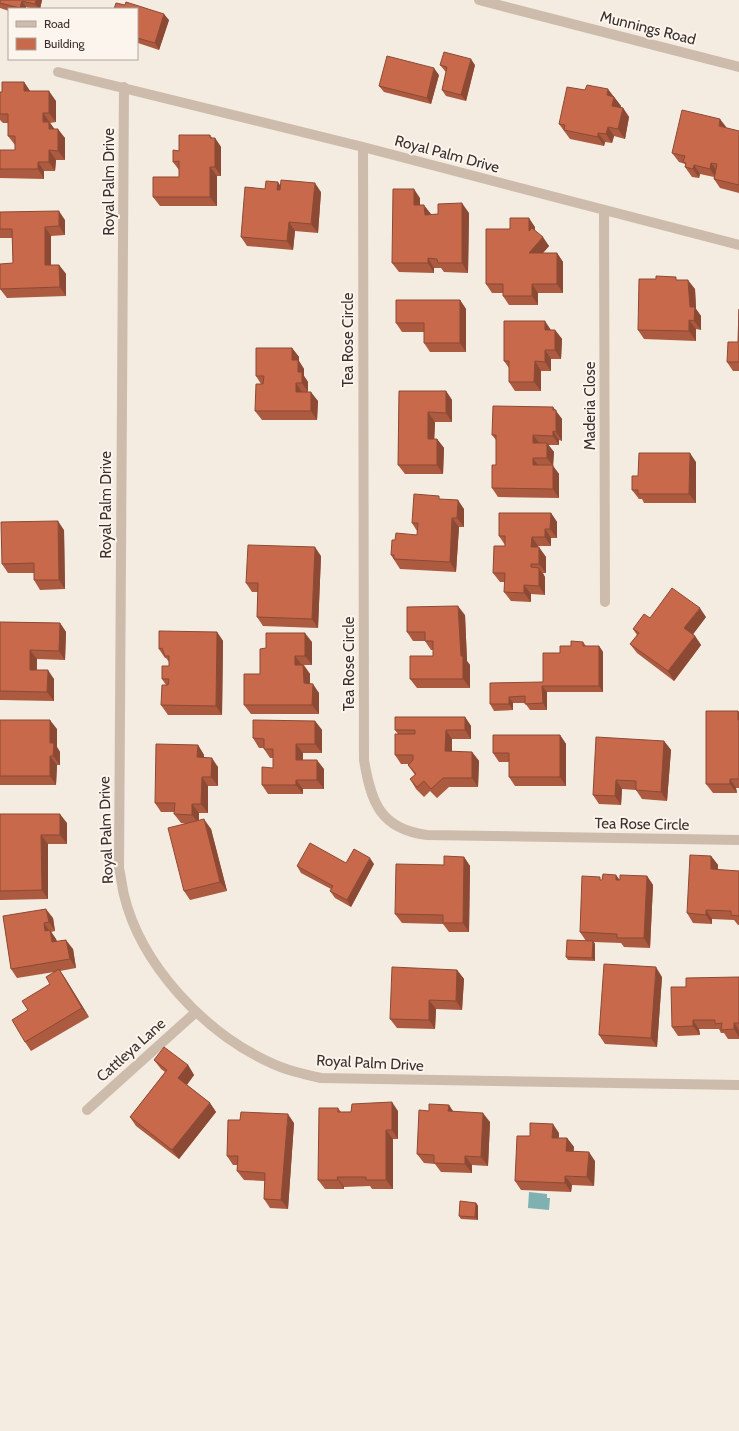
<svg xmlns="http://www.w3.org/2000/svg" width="739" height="1431" viewBox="0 0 739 1431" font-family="Cabin,sans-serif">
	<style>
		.water { fill: #7fb0b2 }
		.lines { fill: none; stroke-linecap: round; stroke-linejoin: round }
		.minor { stroke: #cdbbac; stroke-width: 10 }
		.wall { fill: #ac5a40 }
		.shaded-wall { fill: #8c4a34 }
		.building { fill: #c8694b; stroke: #8c4a34 }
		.labels { text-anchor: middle; stroke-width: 4; stroke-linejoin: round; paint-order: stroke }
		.street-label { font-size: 15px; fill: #3b302b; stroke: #fbf5ee }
	</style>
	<rect width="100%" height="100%" fill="#f4ebe1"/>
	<!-- water -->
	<path class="water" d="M 529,1192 L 547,1194 L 547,1198 L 550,1198 L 549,1210 L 528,1208 Z"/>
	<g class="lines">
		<!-- minor -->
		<path class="minor" d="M 479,0 L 739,67
			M 58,72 L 363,147 L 739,245
			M 124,87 L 119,868 C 121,877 122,886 124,895 C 141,965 204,1032 269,1062 C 285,1070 303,1074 321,1078 L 739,1085
			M 363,147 L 364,760 C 371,802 380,829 427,835 L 739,840
			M 604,210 L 605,602
			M 87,1110 L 196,1012"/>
	</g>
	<!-- wall -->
	<path class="wall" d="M 0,0 L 42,0 L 40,9 L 34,9 L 26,7 L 26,9 L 9,9 L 9,11 L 0,8 Z
		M 137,9 L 169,20 L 159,50 L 138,43 L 137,46 Z
		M 440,65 L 475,65 L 466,101 L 446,96 L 442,90 L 446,72 L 445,71 Z
		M 439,75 L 431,104 L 384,92 L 379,86 Z
		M 24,82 L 30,91 L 56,101 L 56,122 L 50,123 L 54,129 L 65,138 L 65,160 L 56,160 L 55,171 L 44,171 L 44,179 L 0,178 L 0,150 L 15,150 L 15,145 L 8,136 L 8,123 L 3,123 L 0,120 L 0,92 L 2,92 Z
		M 613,96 L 614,97 L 621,106 L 620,107 L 623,108 L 629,117 L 625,139 L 614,136 L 612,143 L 605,142 L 604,146 L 570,139 L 559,124 Z
		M 727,128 L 739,131 L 739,193 L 720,188 L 714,179 L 714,177 L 700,174 L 699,178 L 692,177 L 685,167 L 686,165 L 685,164 L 679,162 L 672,153 Z
		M 213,138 L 215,138 L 221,147 L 221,176 L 217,176 L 217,206 L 160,206 L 153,197 L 179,177 L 179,170 L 173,162 L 179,151 Z
		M 280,185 L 321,192 L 318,233 L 295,231 L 293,250 L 247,246 L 241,237 L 265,189 Z
		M 420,198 L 420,205 L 431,214 L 431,215 L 469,213 L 468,273 L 444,272 L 441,268 L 434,268 L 434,273 L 399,272 L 392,263 Z
		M 0,212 L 65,220 L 65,235 L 51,236 L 51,265 L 59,265 L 66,274 L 66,296 L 7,298 L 0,289 L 13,263 L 12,238 L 0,238 Z
		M 535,227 L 535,231 L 549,246 L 543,253 L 557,253 L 563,262 L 563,293 L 538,293 L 538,305 L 509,305 L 503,296 L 503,293 L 492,293 L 486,284 L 510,229 Z
		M 678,280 L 695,289 L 696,309 L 701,316 L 701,330 L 696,329 L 696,341 L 644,339 L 638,330 Z
		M 460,300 L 466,309 L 466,352 L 430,352 L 424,343 L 424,332 L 402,332 L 396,323 Z
		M 739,309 L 739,371 L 733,371 L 727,362 L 738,342 Z
		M 551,330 L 555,330 L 562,339 L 561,359 L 551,359 L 551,371 L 541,371 L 541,391 L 515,391 L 509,382 L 509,368 L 504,361 Z
		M 292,348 L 299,357 L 299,361 L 304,369 L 304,376 L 308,382 L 308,392 L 318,401 L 317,420 L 262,420 L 255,411 L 261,384 L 256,376 Z
		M 399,391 L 446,391 L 452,400 L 452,422 L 435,422 L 434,439 L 437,439 L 444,448 L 443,474 L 405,474 L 398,465 Z
		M 553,407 L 562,419 L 562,441 L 559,440 L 559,445 L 548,445 L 554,452 L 553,466 L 559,474 L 559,498 L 498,497 L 492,488 L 496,465 L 496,440 L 492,435 Z
		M 696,462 L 696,503 L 644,503 L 642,499 L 639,499 L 632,490 L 638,476 Z
		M 441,499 L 464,509 L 464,527 L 459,527 L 456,572 L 400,569 L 391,555 L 395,540 L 417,535 L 417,531 L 412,523 Z
		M 551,513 L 557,522 L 557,538 L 551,538 L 551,546 L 538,546 L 538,547 L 546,557 L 546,573 L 543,573 L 545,577 L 545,595 L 531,594 L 531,602 L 511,601 L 504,592 L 505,582 L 500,582 L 493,573 L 505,546 L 505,545 L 499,536 Z
		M 64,530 L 65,589 L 40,590 L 34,580 L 34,573 L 8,573 L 2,564 Z
		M 321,556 L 318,628 L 263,626 L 257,617 L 258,592 L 252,592 L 246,583 Z
		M 465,615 L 467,661 L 470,665 L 470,688 L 417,688 L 410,679 L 433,656 L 433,650 L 431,650 L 425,641 L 413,641 L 407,632 Z
		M 706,617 L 693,634 L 695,636 L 701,645 L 674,681 L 637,653 L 630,644 L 637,635 L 633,629 L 650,618 Z
		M 0,622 L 60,623 L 66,632 L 65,660 L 37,659 L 37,670 L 54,679 L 54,701 L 0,700 Z
		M 217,632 L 223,641 L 222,715 L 168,715 L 161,705 L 166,685 L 162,679 L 169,666 L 169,662 L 166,658 L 165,658 L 159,649 Z
		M 312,642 L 312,665 L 304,665 L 310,674 L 310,684 L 319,693 L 319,714 L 251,714 L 244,705 L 260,674 Z
		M 583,642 L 586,646 L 599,646 L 603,652 L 603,692 L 547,692 L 547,710 L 530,710 L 525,703 L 513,703 L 513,710 L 494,711 L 490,704 L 543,682 L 560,653 L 571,646 Z
		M 738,711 L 739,712 L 739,788 L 736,788 L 737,793 L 713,793 L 706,784 Z
		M 465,717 L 471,726 L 471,739 L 452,739 L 452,752 L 472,752 L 479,761 L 478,787 L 449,787 L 437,798 L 430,791 L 424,797 L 416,789 L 410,779 L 415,775 L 408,765 L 408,764 L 401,764 L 395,755 L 398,734 L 395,730 Z
		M 0,720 L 57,729 L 57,747 L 60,752 L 60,765 L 57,765 L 56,785 L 0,785 Z
		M 315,721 L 322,730 L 322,753 L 303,753 L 303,760 L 324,769 L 324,789 L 303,789 L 303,794 L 268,794 L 262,785 L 273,768 L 273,758 L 270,758 L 264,749 L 264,748 L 259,748 L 253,738 Z
		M 560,735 L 566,744 L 566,786 L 515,786 L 509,777 L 509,762 L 499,762 L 493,753 Z
		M 664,741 L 671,750 L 667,801 L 642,799 L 636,790 L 622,789 L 621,805 L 599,804 L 593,795 Z
		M 198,745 L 204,755 L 204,757 L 218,767 L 218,786 L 208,786 L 208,813 L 199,813 L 199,821 L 211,829 L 227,891 L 190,900 L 184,891 L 187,824 L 181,823 L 174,814 L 174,812 L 161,812 L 155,803 Z
		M 0,814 L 67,823 L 67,844 L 48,844 L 48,899 L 0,900 Z
		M 711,856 L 718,865 L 718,870 L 739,871 L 739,925 L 738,925 L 734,920 L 712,919 L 712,924 L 693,923 L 687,913 Z
		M 464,857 L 470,866 L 469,932 L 449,932 L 443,924 L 402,923 L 395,914 L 444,865 Z
		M 346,863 L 374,864 L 351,907 L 335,898 L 330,891 L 331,889 L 301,873 L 297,866 Z
		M 647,876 L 653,885 L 650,948 L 624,947 L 621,943 L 594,942 L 595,944 L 595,961 L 568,960 L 566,957 L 586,941 L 580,932 L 602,880 L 620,880 Z
		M 3,916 L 53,918 L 55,931 L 51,932 L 56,939 L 57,941 L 73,949 L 76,968 L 60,971 L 65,978 L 89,1017 L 31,1051 L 25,1042 L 28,1010 L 50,984 L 54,972 L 17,978 L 11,969 Z
		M 457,970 L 464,979 L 462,1010 L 436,1009 L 435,1029 L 397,1028 L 390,1019 Z
		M 662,977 L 657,1047 L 605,1044 L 599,1035 Z
		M 739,977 L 739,1039 L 728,1039 L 724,1033 L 721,1033 L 719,1029 L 699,1029 L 700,1035 L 678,1036 L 672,1027 L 686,987 Z
		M 154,1060 L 188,1065 L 194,1075 L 187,1085 L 210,1103 L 216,1112 L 179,1159 L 136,1126 L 130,1117 L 165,1072 L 161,1069 Z
		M 449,1105 L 453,1112 L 490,1122 L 488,1166 L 472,1165 L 472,1173 L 441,1172 L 435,1164 L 424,1163 L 417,1154 L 429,1111 Z
		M 338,1108 L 341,1112 L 398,1111 L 398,1139 L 393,1139 L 393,1189 L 372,1189 L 370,1186 L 344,1187 L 344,1189 L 325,1189 L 318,1180 Z
		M 294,1123 L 288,1209 L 270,1208 L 264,1199 L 265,1181 L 244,1180 L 237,1171 L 237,1165 L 233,1165 L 227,1156 Z
		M 559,1133 L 559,1138 L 567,1138 L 574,1147 L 573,1151 L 595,1161 L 594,1186 L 572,1185 L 571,1192 L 521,1190 L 515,1181 L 530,1136 Z
		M 476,1203 L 478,1206 L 478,1220 L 461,1219 L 459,1216 Z"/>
	<!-- shaded-wall -->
	<path class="shaded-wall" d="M 36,0 L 42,0 L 40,9 L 39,9 L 35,4 Z
		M 22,1 L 26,7 L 26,9 L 21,9 L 20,8 Z
		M 164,14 L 169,20 L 159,50 L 155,43 Z
		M 471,59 L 475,65 L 466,101 L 461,95 Z
		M 434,68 L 439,75 L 431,104 L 427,98 Z
		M 24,82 L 30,91 L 30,101 L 24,91 Z
		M 608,89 L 621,106 L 619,115 L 612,106 L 607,95 Z
		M 49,91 L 56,101 L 56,122 L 49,113 Z
		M 623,108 L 629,117 L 625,139 L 618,129 Z
		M 43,113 L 56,131 L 56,139 L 43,122 Z
		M 720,119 L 727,128 L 719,126 Z
		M 608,127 L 614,136 L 612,143 L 606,134 Z
		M 58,129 L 65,138 L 65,160 L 58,151 Z
		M 598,133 L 605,142 L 604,146 L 598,137 Z
		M 210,135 L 215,142 L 215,138 L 221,147 L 221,176 L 215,167 Z
		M 49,150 L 56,160 L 55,171 L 49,162 Z
		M 38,162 L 44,171 L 44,179 L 38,169 Z
		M 711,163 L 718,172 L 716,178 L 710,169 Z
		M 694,165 L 700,174 L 699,178 L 693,169 Z
		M 210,167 L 217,176 L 217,206 L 210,197 Z
		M 278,182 L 284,191 L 277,190 Z
		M 315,183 L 321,192 L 318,233 L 311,224 Z
		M 414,189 L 420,198 L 420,214 L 414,205 Z
		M 462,203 L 469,213 L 468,273 L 462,263 Z
		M 424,205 L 431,214 L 431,224 L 425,215 Z
		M 59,211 L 65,220 L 65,235 L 59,226 Z
		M 529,218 L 535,227 L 535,240 L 529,231 Z
		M 289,222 L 295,231 L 293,250 L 287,241 Z
		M 45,227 L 51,236 L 51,274 L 45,265 Z
		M 543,237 L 549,246 L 535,262 L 529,253 Z
		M 557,253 L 563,262 L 563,293 L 557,284 Z
		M 428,258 L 434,268 L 434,273 L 428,263 Z
		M 59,265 L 66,274 L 66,296 L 60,287 Z
		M 688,280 L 695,289 L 696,309 L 701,316 L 701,330 L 694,321 L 690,307 Z
		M 532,284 L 538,293 L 538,305 L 532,296 Z
		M 460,300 L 466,309 L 466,352 L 460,343 Z
		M 689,320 L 696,329 L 696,341 L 689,331 Z
		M 545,321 L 551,330 L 545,330 Z
		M 555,330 L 562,339 L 561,359 L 555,350 Z
		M 292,348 L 299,357 L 299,361 L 304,369 L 304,376 L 308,382 L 308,392 L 302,383 L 298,372 L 292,360 Z
		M 545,350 L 551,359 L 551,371 L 545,362 Z
		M 535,361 L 541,371 L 541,391 L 534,382 Z
		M 296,383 L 302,392 L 296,392 Z
		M 446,391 L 452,400 L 452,422 L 446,413 Z
		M 311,392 L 318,401 L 317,420 L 311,411 Z
		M 553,407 L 562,419 L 562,441 L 556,432 Z
		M 428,412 L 435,422 L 434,448 L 428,439 Z
		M 553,431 L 559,440 L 559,445 L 553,436 Z
		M 533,435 L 540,444 L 533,443 Z
		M 437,439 L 444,448 L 443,474 L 437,465 Z
		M 547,443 L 554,452 L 553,466 L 559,474 L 559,498 L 553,489 L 553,466 L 547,458 Z
		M 690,453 L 696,462 L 696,503 L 689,494 Z
		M 533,458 L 539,467 L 533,465 Z
		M 458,500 L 464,509 L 464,527 L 457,518 Z
		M 551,513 L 557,522 L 557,538 L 550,529 Z
		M 452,518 L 459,527 L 456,572 L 450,562 Z
		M 58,521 L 64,530 L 65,589 L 59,580 Z
		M 545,529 L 551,538 L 551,546 L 545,537 Z
		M 532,537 L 538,546 L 538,557 L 531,547 Z
		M 315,547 L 321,556 L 318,628 L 312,619 Z
		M 539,547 L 546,557 L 546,573 L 539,564 Z
		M 539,568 L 545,577 L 545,595 L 539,586 Z
		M 524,585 L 531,594 L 531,602 L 524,593 Z
		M 458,606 L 465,615 L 467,661 L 470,665 L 470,688 L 463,679 L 461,656 Z
		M 700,608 L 706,617 L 691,637 L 684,628 Z
		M 60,623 L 66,632 L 65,660 L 59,651 Z
		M 217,632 L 223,641 L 222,715 L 216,706 Z
		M 305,633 L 312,642 L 312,665 L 305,656 Z
		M 695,636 L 701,645 L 674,681 L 668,671 Z
		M 599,646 L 603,652 L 603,692 L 599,686 Z
		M 30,650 L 37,659 L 36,679 L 30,670 Z
		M 295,656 L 302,665 L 295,665 Z
		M 303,665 L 310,674 L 310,693 L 304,683 Z
		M 48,670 L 54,679 L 54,701 L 47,692 Z
		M 313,684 L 319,693 L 319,714 L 312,705 Z
		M 542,686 L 547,692 L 547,710 L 543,703 Z
		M 509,697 L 513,703 L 513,710 L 509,704 Z
		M 738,711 L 739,712 L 739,721 L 738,720 Z
		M 465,717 L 471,726 L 471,739 L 465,730 Z
		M 50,720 L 57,729 L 57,747 L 60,752 L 60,765 L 53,756 L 50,743 Z
		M 315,721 L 322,730 L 322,753 L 315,744 Z
		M 446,730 L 452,739 L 452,761 L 445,751 Z
		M 560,735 L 566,744 L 566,786 L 560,777 Z
		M 664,741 L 671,750 L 667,801 L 661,792 Z
		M 296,744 L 303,753 L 303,770 L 296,760 Z
		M 198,745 L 204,755 L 204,766 L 197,757 Z
		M 472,752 L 479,761 L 478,787 L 472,778 Z
		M 50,756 L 57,765 L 56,785 L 50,776 Z
		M 212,758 L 218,767 L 218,786 L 211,777 Z
		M 317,760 L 324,769 L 324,789 L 317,780 Z
		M 202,777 L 208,786 L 208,813 L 201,804 Z
		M 730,779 L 736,788 L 737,793 L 730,784 Z
		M 296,780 L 303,789 L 303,794 L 296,785 Z
		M 616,780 L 622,789 L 621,805 L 615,796 Z
		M 192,804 L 199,813 L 199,824 L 192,815 Z
		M 60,814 L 67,823 L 67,844 L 60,835 Z
		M 204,819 L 211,829 L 227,891 L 220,882 Z
		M 41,835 L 48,844 L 48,899 L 42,890 Z
		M 711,856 L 718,865 L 717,878 L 711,869 Z
		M 464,857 L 470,866 L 469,932 L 463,923 Z
		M 370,858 L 374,864 L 351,907 L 347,900 Z
		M 616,875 L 623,884 L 616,880 Z
		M 647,876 L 653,885 L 650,948 L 644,938 Z
		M 46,909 L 53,918 L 55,931 L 49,922 Z
		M 706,910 L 712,919 L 712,924 L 706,915 Z
		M 44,923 L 50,932 L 45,931 Z
		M 50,930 L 56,939 L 58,951 L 52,942 Z
		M 66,940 L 73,949 L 76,968 L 70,959 Z
		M 593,941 L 595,944 L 595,961 L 592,958 Z
		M 656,967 L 662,977 L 657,1047 L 651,1038 Z
		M 59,969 L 65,978 L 89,1017 L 82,1008 Z
		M 457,970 L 464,979 L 462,1010 L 456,1001 Z
		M 429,1000 L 436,1009 L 435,1029 L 429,1020 Z
		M 693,1020 L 699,1029 L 700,1035 L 693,1026 Z
		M 734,1023 L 739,1030 L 739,1037 L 734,1029 Z
		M 188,1065 L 194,1075 L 185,1087 L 178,1078 Z
		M 392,1102 L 398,1111 L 398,1139 L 392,1130 Z
		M 210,1103 L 216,1112 L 179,1159 L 172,1150 Z
		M 449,1105 L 455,1114 L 448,1111 Z
		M 483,1113 L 490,1122 L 488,1166 L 481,1157 Z
		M 288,1114 L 294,1123 L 288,1209 L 281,1200 Z
		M 553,1124 L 559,1133 L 558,1147 L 552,1138 Z
		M 386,1130 L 393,1139 L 393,1189 L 386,1180 Z
		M 567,1138 L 574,1147 L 573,1160 L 566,1151 Z
		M 589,1152 L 595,1161 L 594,1186 L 587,1177 Z
		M 465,1156 L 472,1165 L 472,1173 L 465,1164 Z
		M 565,1176 L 572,1185 L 571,1192 L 565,1183 Z
		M 337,1177 L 344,1187 L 344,1189 L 338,1180 Z
		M 476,1203 L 478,1206 L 478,1220 L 475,1217 Z"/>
	<!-- building -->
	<path class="building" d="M 0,0 L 36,0 L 35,4 L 22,1 L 20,8 L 0,3 Z
		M 126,2 L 164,14 L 155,43 L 137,38 L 137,9 L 114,9 L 116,3 L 125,5 Z
		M 444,52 L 471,59 L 461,95 L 442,90 L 447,67 L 440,65 Z
		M 387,56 L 434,68 L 427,98 L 379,86 Z
		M 2,82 L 24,82 L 24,91 L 49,91 L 49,113 L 43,113 L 43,122 L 49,122 L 49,129 L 58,129 L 58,151 L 49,150 L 49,162 L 38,162 L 38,169 L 0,169 L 0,150 L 15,150 L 15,136 L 8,136 L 8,114 L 0,114 L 0,92 L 2,92 Z
		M 587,85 L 608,89 L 607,95 L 614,97 L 612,106 L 623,108 L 618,129 L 608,127 L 606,134 L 598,133 L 598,137 L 564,130 L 565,125 L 559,124 L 567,87 L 585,90 Z
		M 682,110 L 720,119 L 719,126 L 739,131 L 739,185 L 714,179 L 717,164 L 711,163 L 710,169 L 694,165 L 693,169 L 685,167 L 686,163 L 683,162 L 685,156 L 672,153 Z
		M 179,135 L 210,135 L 210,138 L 215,138 L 215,167 L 210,167 L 210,197 L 153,197 L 153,177 L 179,177 L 179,161 L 173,162 L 173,150 L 179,151 Z
		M 281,180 L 315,183 L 311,224 L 289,222 L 287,241 L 241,237 L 245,187 L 265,189 L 266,181 L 278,182 L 277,190 L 280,190 Z
		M 393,189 L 414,189 L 414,205 L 424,205 L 425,215 L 438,214 L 438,204 L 462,203 L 462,263 L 438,263 L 437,259 L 428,258 L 428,263 L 392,263 Z
		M 59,211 L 59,226 L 45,227 L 45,265 L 59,265 L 60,287 L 0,289 L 0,264 L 13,263 L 12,229 L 0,229 L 0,212 Z
		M 510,218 L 529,218 L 529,231 L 532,228 L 543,237 L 529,253 L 557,253 L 557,284 L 532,284 L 532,296 L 503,296 L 503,284 L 486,284 L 486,229 L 510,229 Z
		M 656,276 L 676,277 L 676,280 L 688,280 L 690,307 L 695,307 L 694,321 L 689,320 L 689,331 L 638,330 L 639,279 L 656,279 Z
		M 396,300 L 460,300 L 460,343 L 424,343 L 424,323 L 396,323 Z
		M 739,309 L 739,362 L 727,362 L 728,342 L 738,342 Z
		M 504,321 L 545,321 L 545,330 L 555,330 L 555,350 L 545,350 L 545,362 L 535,361 L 534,382 L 509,382 L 509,361 L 504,361 Z
		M 256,348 L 292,348 L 292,360 L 298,360 L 298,372 L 302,372 L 302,383 L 296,383 L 296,392 L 311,392 L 311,411 L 255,411 L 256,384 L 263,384 L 264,376 L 256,376 Z
		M 399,391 L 446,391 L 446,413 L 428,412 L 428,439 L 437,439 L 437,465 L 398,465 Z
		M 493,406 L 553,407 L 553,410 L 556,410 L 556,432 L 553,431 L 553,436 L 533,435 L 533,443 L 547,443 L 547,458 L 533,458 L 533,465 L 553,465 L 553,489 L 492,488 L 492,465 L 496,465 L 496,435 L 492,435 Z
		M 639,453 L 690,453 L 689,494 L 638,494 L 638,490 L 632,490 L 632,476 L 638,476 Z
		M 414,494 L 439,496 L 439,499 L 458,500 L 457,518 L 452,518 L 450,562 L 394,559 L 394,555 L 391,555 L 392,540 L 395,540 L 396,533 L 417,535 L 418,523 L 412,523 Z
		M 499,513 L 551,513 L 550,529 L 545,529 L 545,537 L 532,537 L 531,547 L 539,547 L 539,564 L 531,564 L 531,567 L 539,568 L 539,586 L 524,585 L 524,593 L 504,592 L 505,573 L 493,573 L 494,546 L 505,546 L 505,536 L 499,536 Z
		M 58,521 L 59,580 L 34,580 L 34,563 L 2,564 L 1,522 Z
		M 248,545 L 315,547 L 312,619 L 257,617 L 258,583 L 246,583 Z
		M 672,588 L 700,608 L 684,628 L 695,636 L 668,671 L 630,644 L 639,633 L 633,629 L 644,614 L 650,618 Z
		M 458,606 L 461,656 L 463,656 L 463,679 L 410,679 L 410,656 L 433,656 L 433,641 L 425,641 L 425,632 L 407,632 L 407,607 Z
		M 0,622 L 60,623 L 59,651 L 30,650 L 30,670 L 48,670 L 47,692 L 0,691 Z
		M 159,631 L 217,632 L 216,706 L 161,705 L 162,685 L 168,685 L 169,679 L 162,679 L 162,666 L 169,666 L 169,656 L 165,656 L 162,648 L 159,649 Z
		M 266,633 L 305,633 L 305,656 L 295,656 L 295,665 L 303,665 L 304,683 L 313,684 L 312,705 L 244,705 L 244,674 L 260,674 L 260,649 L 266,648 Z
		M 571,641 L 583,642 L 583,646 L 599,646 L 599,686 L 542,686 L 543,703 L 525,704 L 525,696 L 509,697 L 509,704 L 490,704 L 490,683 L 543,682 L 543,653 L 560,653 L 560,646 L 571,646 Z
		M 706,711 L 738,711 L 738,720 L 739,720 L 739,779 L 730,779 L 730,784 L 706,784 Z
		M 395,717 L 465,717 L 465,730 L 446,730 L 445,751 L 472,752 L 472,778 L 443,778 L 431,789 L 424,781 L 417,787 L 410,779 L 416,774 L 408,765 L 413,760 L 413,755 L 395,755 L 395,734 L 415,734 L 415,730 L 395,730 Z
		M 0,720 L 50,720 L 50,743 L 54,743 L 53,756 L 50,756 L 50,776 L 0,776 Z
		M 253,720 L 315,721 L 315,744 L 296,744 L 296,760 L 317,760 L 317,780 L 296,780 L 296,785 L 262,785 L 262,767 L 273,768 L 273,749 L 264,749 L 264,739 L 253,738 Z
		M 493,735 L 560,735 L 560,777 L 509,777 L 509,753 L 493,753 Z
		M 596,737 L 664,741 L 661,792 L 636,790 L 636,781 L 616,780 L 615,796 L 593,795 Z
		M 156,744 L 198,745 L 197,757 L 212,758 L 211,777 L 202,777 L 201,804 L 192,804 L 192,815 L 174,814 L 175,803 L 155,803 Z
		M 0,814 L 60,814 L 60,835 L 41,835 L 42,890 L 0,891 Z
		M 204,819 L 220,882 L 184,891 L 168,828 Z
		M 310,843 L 346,863 L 354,849 L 370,858 L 347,900 L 330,891 L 333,886 L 297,866 Z
		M 690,855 L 711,856 L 711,869 L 739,871 L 739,916 L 731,915 L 731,911 L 706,910 L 706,915 L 687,913 Z
		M 444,856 L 464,857 L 463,923 L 443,923 L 443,915 L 395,914 L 396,864 L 444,865 Z
		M 603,874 L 616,875 L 616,880 L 620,880 L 620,875 L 647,876 L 644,938 L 617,938 L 617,934 L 580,932 L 582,876 L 600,877 L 600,880 L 602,880 Z
		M 46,909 L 49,922 L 44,923 L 45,931 L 50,930 L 52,942 L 66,940 L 70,959 L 11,969 L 3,916 Z
		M 567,940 L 593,941 L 592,958 L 566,957 Z
		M 604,964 L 656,967 L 651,1038 L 599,1035 Z
		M 392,967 L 457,970 L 456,1001 L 429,1000 L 429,1020 L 390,1019 Z
		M 59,969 L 82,1008 L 25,1042 L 12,1020 L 28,1010 L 22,1001 L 50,984 L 46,977 Z
		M 739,977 L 739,1023 L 734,1023 L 734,1029 L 721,1030 L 722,1023 L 715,1024 L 715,1020 L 693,1020 L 693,1026 L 672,1027 L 671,987 L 686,987 L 686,978 Z
		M 164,1047 L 188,1065 L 178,1078 L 210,1103 L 172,1150 L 130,1117 L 167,1070 L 154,1060 Z
		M 392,1102 L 392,1130 L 386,1130 L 386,1180 L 366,1180 L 366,1177 L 337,1177 L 338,1180 L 318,1180 L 319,1108 L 338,1108 L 338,1112 L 351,1112 L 352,1104 Z
		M 429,1104 L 449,1105 L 448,1111 L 483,1113 L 481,1157 L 465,1156 L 465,1164 L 434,1163 L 434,1155 L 417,1154 L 419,1110 L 429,1111 Z
		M 241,1112 L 288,1114 L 281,1200 L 264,1199 L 265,1173 L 237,1171 L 238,1156 L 227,1156 L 228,1120 L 240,1120 Z
		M 530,1123 L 553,1124 L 552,1138 L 567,1138 L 566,1151 L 589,1152 L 587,1177 L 565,1176 L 565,1183 L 515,1181 L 517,1136 L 530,1136 Z
		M 460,1201 L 476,1203 L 475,1217 L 459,1216 Z"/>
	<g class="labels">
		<!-- street labels -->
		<g class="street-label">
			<text transform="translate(648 28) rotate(14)" y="5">Munnings Road</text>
			<text transform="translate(447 154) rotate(15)" y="5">Royal Palm Drive</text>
			<text transform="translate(109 182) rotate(-90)" y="5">Royal Palm Drive</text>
			<text transform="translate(348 340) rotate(-90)" y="5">Tea Rose Circle</text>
			<text transform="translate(590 406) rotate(-90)" y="5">Maderia Close</text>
			<text transform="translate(106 505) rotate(-90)" y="5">Royal Palm Drive</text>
			<text transform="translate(349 664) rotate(-90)" y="5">Tea Rose Circle</text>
			<text transform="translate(642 824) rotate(1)" y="5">Tea Rose Circle</text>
			<text transform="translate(106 830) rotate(-92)" y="5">Royal Palm Drive</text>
			<text transform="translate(131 1050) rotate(-42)" y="5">Cattleya Lane</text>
			<text transform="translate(370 1063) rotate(3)" y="5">Royal Palm Drive</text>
		</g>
	</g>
	<!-- legend -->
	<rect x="8" y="8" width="130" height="52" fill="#fbf5ee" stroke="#aea6a0"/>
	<rect x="16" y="21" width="20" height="6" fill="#cdbbac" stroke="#aea6a0"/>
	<text x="44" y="28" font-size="12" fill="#3b302b">Road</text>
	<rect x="16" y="38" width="20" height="12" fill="#c8694b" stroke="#aea6a0"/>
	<text x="44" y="48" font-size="12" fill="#3b302b">Building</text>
</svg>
